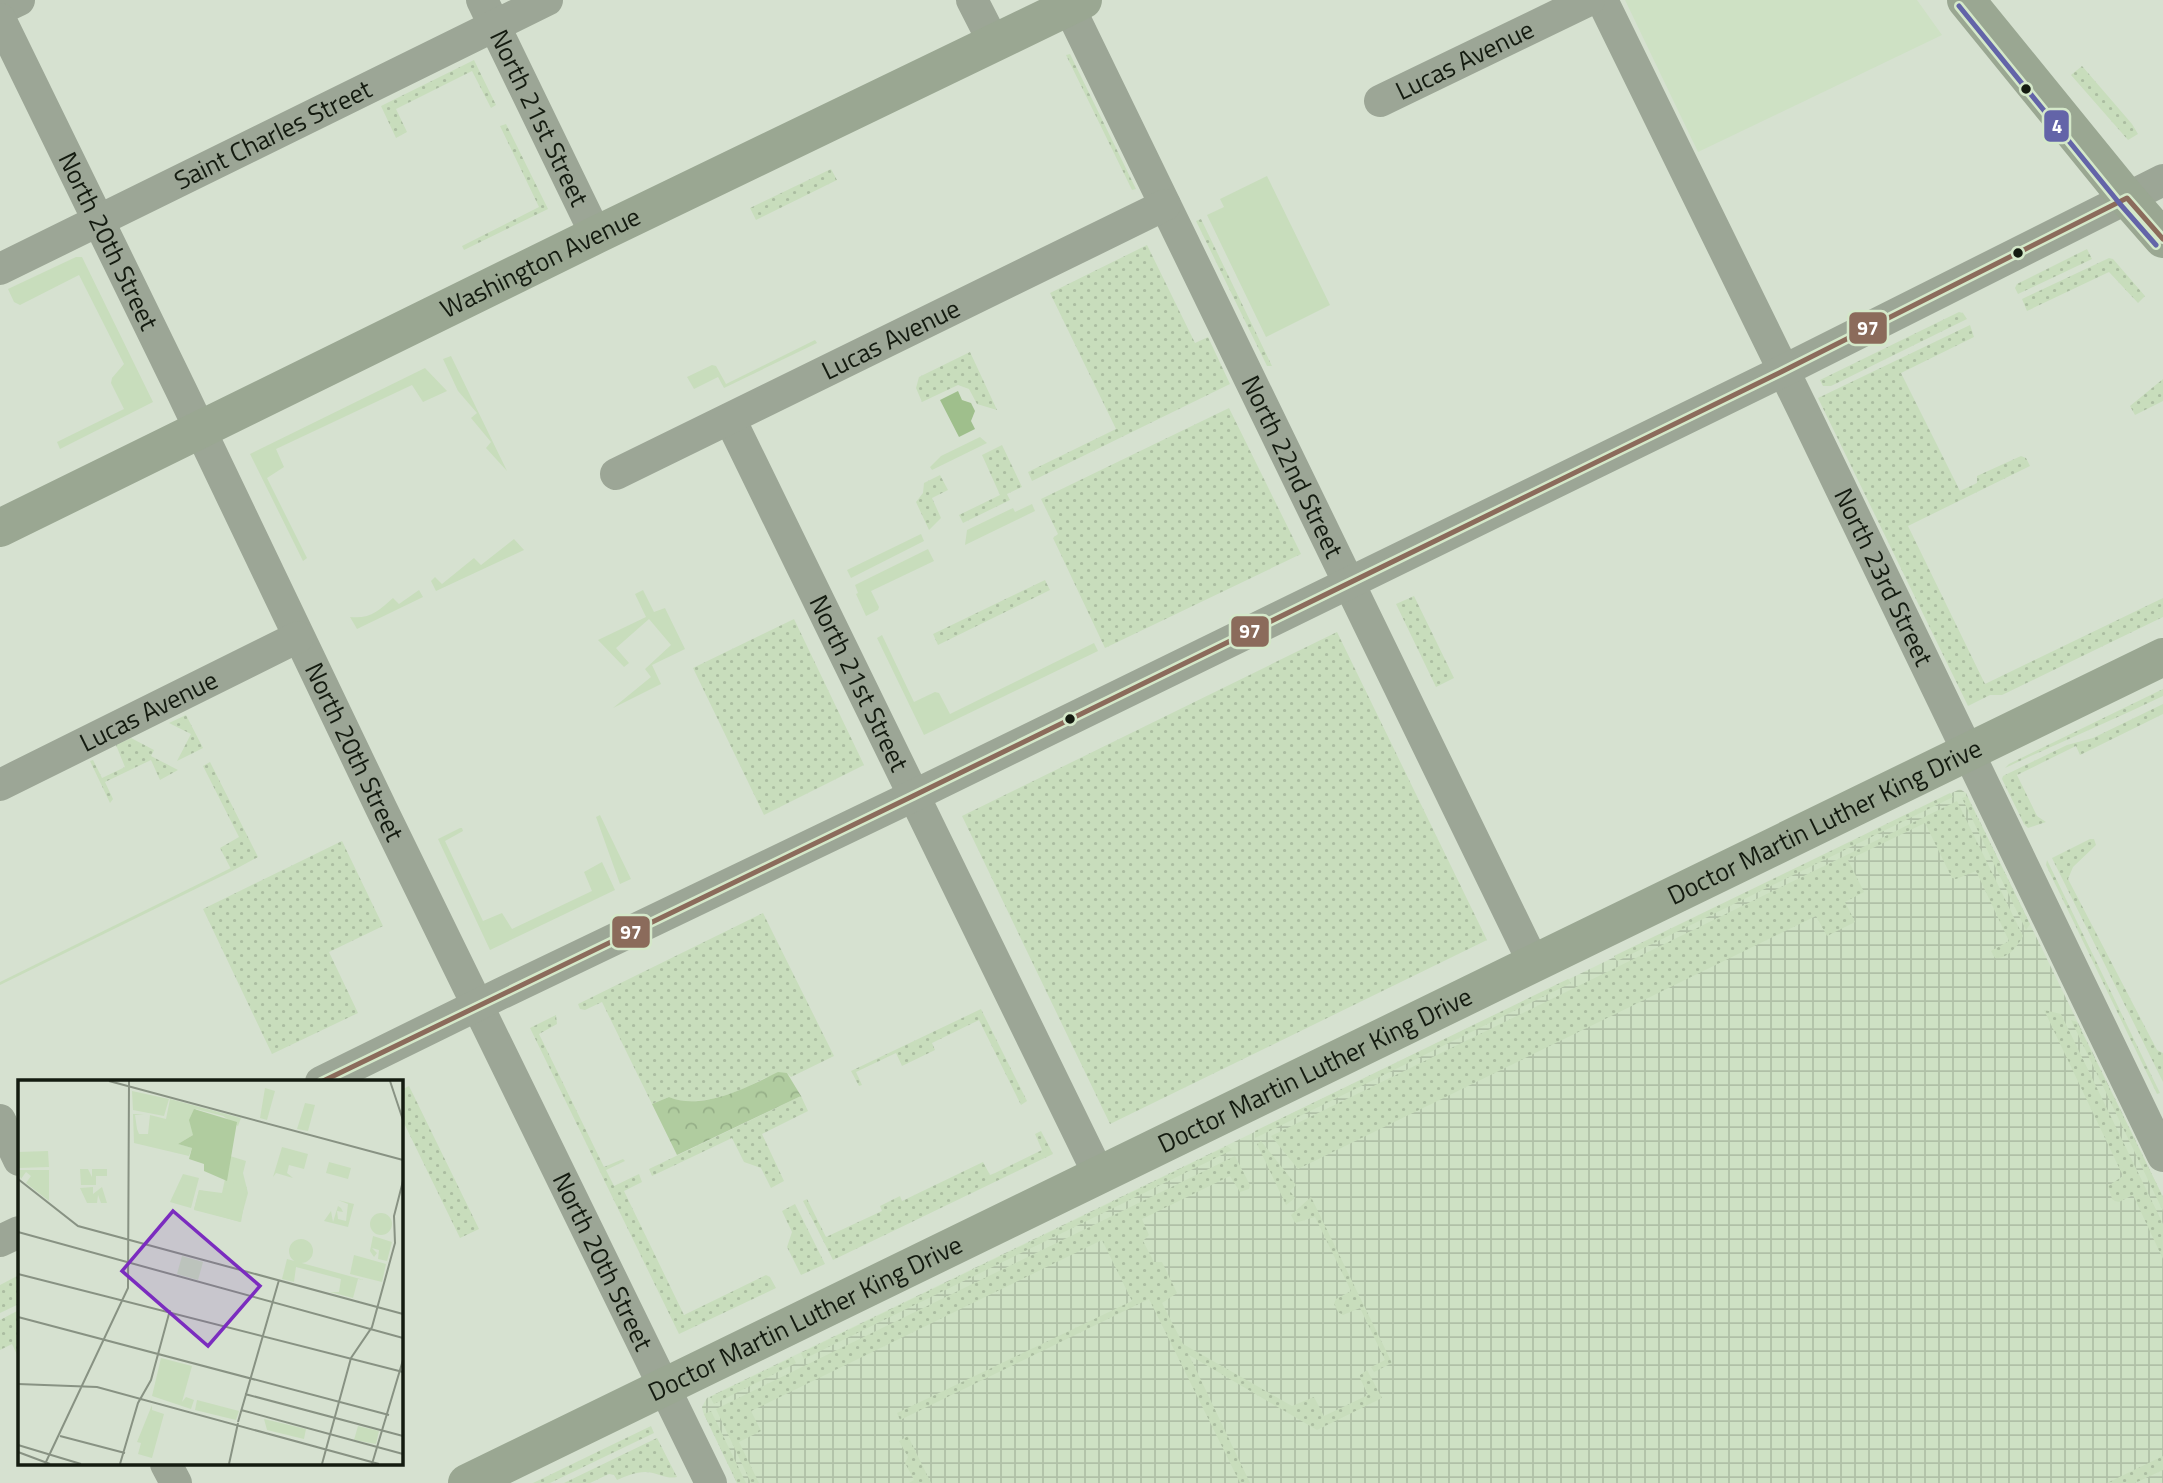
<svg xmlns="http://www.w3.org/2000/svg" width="2163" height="1483" viewBox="0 0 2163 1483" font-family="'Titillium Web',sans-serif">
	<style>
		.built { fill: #cee1c4 }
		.industrial { fill: url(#industrial-grid) }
		.grass { fill: url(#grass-dots) }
		.forest { fill: url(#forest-crowns) }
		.green { fill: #c8ddbc }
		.water { fill: #9fbf8c }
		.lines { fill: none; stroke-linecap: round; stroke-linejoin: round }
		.minor { stroke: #9ca696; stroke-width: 32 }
		.major { stroke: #9aa792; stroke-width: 38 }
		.bus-1-casing { stroke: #d4e8c9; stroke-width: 10 }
		.bus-2-casing { stroke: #d4e8c9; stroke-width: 10 }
		.bus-1 { stroke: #8b6b5b; stroke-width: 5 }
		.bus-2 { stroke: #6364a8; stroke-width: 5 }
		.bus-dot { fill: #141b10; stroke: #d4e8c9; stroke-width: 2.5 }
		.labels { text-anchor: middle; stroke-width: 5; stroke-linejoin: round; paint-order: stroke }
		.street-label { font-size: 26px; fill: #141b10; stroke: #d4e8c9 }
		.inset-road { fill: none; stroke: #889283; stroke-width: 2 }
		.view { fill: #7b2cbf; fill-opacity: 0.15; stroke: #7b2cbf; stroke-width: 3.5 }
		.inset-edge { fill: none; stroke: #141b10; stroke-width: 3.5 }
		.line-badge { stroke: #d4e8c9; stroke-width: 2.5 }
		.badge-label { font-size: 19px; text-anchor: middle; font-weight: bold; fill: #fff }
	</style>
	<defs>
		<pattern id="industrial-grid" width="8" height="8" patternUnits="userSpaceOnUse" patternTransform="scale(1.75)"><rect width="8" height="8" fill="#cee1c4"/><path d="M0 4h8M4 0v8" fill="none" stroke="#b0c0a7"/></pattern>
		<pattern id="grass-dots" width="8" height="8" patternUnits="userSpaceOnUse" patternTransform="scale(1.75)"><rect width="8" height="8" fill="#c8ddbc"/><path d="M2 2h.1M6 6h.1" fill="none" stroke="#abbda1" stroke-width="1.8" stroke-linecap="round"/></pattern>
		<pattern id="forest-crowns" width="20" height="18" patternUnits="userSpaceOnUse" patternTransform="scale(1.75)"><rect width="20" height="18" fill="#b0cc9f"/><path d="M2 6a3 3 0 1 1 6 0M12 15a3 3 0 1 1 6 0" fill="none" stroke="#96af88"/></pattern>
	</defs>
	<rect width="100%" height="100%" fill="#d6e1d0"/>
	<!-- built -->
	<path class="built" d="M 1625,0 L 1917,0 L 1942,35 L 1698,152 Z"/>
	<!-- industrial -->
	<path class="industrial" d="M 1960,789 L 1966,793 L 2163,1197 L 2163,1483 L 737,1483 L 703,1412 L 702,1407 L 707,1398 Z"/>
	<!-- grass -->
	<path class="grass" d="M 1070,54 L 1136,189 L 1132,190 L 1066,55 Z
		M 474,60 L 496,105 L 491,108 L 472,71 L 396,109 L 407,132 L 396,138 L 381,106 Z
		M 2082,66 L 2132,124 L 2138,134 L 2128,140 L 2071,75 Z
		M 506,124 L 548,209 L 464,250 L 462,246 L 539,207 L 500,126 Z
		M 831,169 L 837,180 L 756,220 L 750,208 Z
		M 1201,219 L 1272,366 L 1267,366 L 1196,221 Z
		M 1147,245 L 1195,343 L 1208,337 L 1230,384 L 1032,481 L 1028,472 L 1116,429 L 1050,293 Z
		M 2087,249 L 2092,259 L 2018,294 L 2015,288 L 2017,284 Z
		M 2109,258 L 2113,259 L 2145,296 L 2138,303 L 2109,272 L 2027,311 L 2022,299 Z
		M 1959,312 L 1963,313 L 1967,319 L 1831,386 L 1823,386 L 1820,380 Z
		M 1970,325 L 1974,337 L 1901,373 L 1960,491 L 1977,483 L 1977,476 L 2021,456 L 2026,458 L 2030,466 L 1908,526 L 1985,684 L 2163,598 L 2163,617 L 2002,695 L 1990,695 L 1968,706 L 1818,398 Z
		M 970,352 L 997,410 L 977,404 L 969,389 L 958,385 L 922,402 L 916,388 L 919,377 Z
		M 2163,379 L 2163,401 L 2135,415 L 2130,406 Z
		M 1229,408 L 1301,554 L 1105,648 L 1053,538 L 1058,534 L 1041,499 Z
		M 1002,445 L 1022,487 L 1007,494 L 1010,500 L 963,523 L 959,515 L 1000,495 L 982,455 Z
		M 940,475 L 948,490 L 932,498 L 941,518 L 929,530 L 916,502 L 923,493 L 924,483 Z
		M 1045,580 L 1050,590 L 938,645 L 933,634 Z
		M 1414,596 L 1454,678 L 1436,687 L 1396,604 Z
		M 794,619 L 864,765 L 764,815 L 693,668 Z
		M 1337,632 L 1487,940 L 1110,1124 L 962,816 Z
		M 2163,689 L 2163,696 C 2111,721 2058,743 2005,768 L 2009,764 Z
		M 2163,704 L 2163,714 L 2080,755 L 2076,746 L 2017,775 L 2037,816 L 2046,822 L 2028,828 L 2024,824 L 2002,779 L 2003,776 L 2067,745 L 2093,738 Z
		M 186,715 L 203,748 L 177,761 L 191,734 L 169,723 Z
		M 131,738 L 154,750 L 151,756 L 178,770 L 160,780 L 151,760 L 105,782 L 113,799 L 110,803 L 90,761 L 93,760 L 102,778 L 125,767 L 116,745 Z
		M 210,762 L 258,857 L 232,871 L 220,848 L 239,837 L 203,766 Z
		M 1950,793 L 1953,797 L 1617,961 L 1614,956 Z
		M 1967,796 L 2030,924 L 2026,930 L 1962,798 Z
		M 1957,801 L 2023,936 C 2017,947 2008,959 1995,958 L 1991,951 L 2009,941 L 1976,871 L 1956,879 L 1952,878 L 1925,823 L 1848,860 L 1864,892 L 1845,902 L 1855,922 L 1827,936 L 1816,916 L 1298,1169 L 1271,1136 Z
		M 2090,839 L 2094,839 L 2096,845 L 2073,867 L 2068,879 L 2157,1050 L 2163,1053 L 2163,1082 L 2052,858 Z
		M 342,841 L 383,926 L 329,952 L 358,1013 L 272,1054 L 203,909 Z
		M 2047,860 L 2160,1093 L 2157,1094 L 2046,865 Z
		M 763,913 L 834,1056 L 791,1077 L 787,1073 C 771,1072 759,1082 745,1088 C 723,1097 692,1107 669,1097 L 652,1104 L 602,1002 L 585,1010 L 580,1009 L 578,1004 Z
		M 1568,979 L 1571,983 L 1255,1138 L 1255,1131 Z
		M 981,1009 L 1027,1101 L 1021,1105 L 979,1020 L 932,1043 L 935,1050 L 902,1066 L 896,1053 L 856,1072 L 862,1085 L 859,1086 L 851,1071 Z
		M 2044,1010 L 2061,1014 L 2163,1224 L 2163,1259 L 2133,1195 L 2119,1202 L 2115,1201 L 2112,1199 L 2108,1186 L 2123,1176 Z
		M 556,1015 L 557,1024 L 539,1034 L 604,1167 L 623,1159 L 625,1161 L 606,1170 L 614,1186 L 639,1174 L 642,1182 L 624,1191 L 684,1315 L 766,1275 L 770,1277 L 776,1288 L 679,1334 L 530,1028 Z
		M 2071,1020 L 2077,1022 L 2163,1197 L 2163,1211 Z
		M 409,1086 L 479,1229 L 460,1238 L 401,1117 L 401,1090 Z
		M 801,1096 L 808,1111 L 762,1134 L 784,1181 L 771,1188 L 761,1168 L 744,1162 L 732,1138 L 652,1176 L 649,1169 Z
		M 1041,1131 L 1053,1154 L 833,1260 L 803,1201 L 807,1199 L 826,1237 L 882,1211 L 880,1206 L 900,1196 L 902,1201 L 983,1162 L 990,1175 L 995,1173 L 1042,1150 L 1035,1134 Z
		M 1261,1141 L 1296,1185 L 1290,1191 L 1295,1198 L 1286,1205 L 1257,1144 Z
		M 1227,1146 L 1232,1150 L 804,1359 L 801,1353 Z
		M 1235,1156 L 1250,1185 L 1249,1189 L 1240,1192 L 1230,1176 L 1142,1219 L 1149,1235 L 1143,1241 L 1154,1262 L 1162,1262 L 1177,1293 L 1162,1303 L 1183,1344 L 1292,1406 L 1314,1397 L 1324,1416 L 1368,1395 L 1360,1378 L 1360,1375 L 1367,1370 L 1382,1398 L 1317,1430 L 1189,1355 L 1250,1483 L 1240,1483 L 1149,1299 L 900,1420 L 897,1413 L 1132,1301 L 1102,1240 L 751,1411 L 761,1431 L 739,1442 L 759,1483 L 751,1483 L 716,1409 Z
		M 1311,1197 L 1392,1363 L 1374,1372 L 1371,1367 L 1385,1360 L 1360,1308 L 1343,1315 L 1338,1312 L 1334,1304 L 1336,1299 L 1351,1291 L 1315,1217 L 1295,1223 L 1291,1215 Z
		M 795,1204 L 825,1264 L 801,1275 L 787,1247 L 792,1232 L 782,1211 Z
		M 19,1275 L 19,1304 L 0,1313 L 0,1285 Z
		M 19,1310 L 19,1359 L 12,1344 L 0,1350 L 0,1320 Z
		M 793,1357 L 796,1363 L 714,1404 L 710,1397 Z
		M 711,1411 L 746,1483 L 737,1483 L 704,1414 Z
		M 651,1426 L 654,1433 L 550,1483 L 533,1483 Z
		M 908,1436 L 931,1483 L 909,1483 L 914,1480 L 905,1463 L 908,1457 L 899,1441 Z
		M 657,1438 L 677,1477 C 667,1479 662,1475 653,1473 C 640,1470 629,1475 617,1480 L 614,1475 L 609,1474 L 590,1483 L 564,1483 Z
		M 2163,1456 L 2163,1470 L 2135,1483 L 2107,1483 Z"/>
	<!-- forest -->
	<path class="forest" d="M 778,1072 L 787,1073 L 801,1096 L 677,1155 L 652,1104 L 669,1097 C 702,1111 748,1087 778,1072 Z"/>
	<!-- green -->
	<path class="green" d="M 1267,176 L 1330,305 L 1266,337 L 1207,215 L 1224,207 L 1220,199 Z
		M 76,257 L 82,257 L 153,402 L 60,449 L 57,442 L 124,409 L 111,383 L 112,378 L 124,364 L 79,275 L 20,305 L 14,302 L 8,289 Z
		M 815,340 L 817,343 L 724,388 L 718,377 L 694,389 L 687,377 L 712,365 L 716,366 L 726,384 Z
		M 451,356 L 507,471 L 486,448 L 491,442 L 471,418 L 477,413 L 458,391 L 443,359 Z
		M 425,368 L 447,391 L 423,402 L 412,385 L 276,449 L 284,467 L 267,478 L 307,558 L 303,561 L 250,454 Z
		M 980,437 L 987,443 L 932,470 L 930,467 L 941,456 Z
		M 1032,504 L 1035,511 L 965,545 L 967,530 L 1013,508 L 1015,512 Z
		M 921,534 L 924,541 L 851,578 L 847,570 Z
		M 514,539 L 524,550 L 436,591 L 431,581 L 435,577 L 442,584 L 474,558 L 481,565 Z
		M 928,549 L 934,561 L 871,591 L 879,607 L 878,610 L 866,616 L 856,594 L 858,593 L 855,585 Z
		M 419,590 L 423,597 L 357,629 L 350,617 C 371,619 378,611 393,598 L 399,604 Z
		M 643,590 L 654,612 L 665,608 L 685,649 L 652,665 L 661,684 L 613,708 L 651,677 L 645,669 L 671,645 L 649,619 L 616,648 L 629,663 L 624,667 L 598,640 L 646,617 L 635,594 Z
		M 882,635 L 914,702 L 935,692 L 939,693 L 950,714 L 1094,643 L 1098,651 L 924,735 L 877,638 Z
		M 600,815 L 631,879 L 620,884 L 596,817 Z
		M 460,828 L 462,828 L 463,831 L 445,841 L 483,921 L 502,913 L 512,929 L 592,891 L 584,872 L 602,862 L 615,890 L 490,950 L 438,839 Z
		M 231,868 L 232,871 L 0,985 L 0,982 Z"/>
	<!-- water -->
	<path class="water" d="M 958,391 L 962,400 L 971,403 L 975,411 L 971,421 L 975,429 L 959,437 L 940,400 Z"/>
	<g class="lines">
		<!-- minor -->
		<g class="minor">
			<path id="s1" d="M 482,0 L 596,235"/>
			<path d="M 972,0 L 994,43"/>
			<path id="s2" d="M 1602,0 L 1803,410 L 2163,1156"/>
			<path id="s3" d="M 1069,7 L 1534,964"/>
			<path d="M 0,9 L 19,0"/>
			<path id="s4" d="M 0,19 L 182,392 L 382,810 L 711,1483"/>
			<path id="s5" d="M 1380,101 L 1589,0"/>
			<path id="s6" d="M 0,269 L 547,0"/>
			<path id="s7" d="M 730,419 L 1099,1175"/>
			<path id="s8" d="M 616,474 L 1165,205"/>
			<path id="s9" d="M 0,785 L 298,637"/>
			<path d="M 321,1082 L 500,994 L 913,796 L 1783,371 L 2163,180"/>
			<path d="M 0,1120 L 19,1160"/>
			<path d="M 0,1241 L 19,1232"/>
			<path d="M 166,1464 L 176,1483"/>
		</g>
		<!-- major -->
		<g class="major">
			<path d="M 1966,0 L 2127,198 L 2163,239"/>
			<path id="s10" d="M 0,528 L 596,235 L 1083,0"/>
			<path id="s11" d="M 467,1483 L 2163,657"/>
		</g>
		<!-- bus-1 casing -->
		<g class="bus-1-casing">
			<path id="bus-1" d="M 321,1082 L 913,796 L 1783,371 L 2127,198 L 2163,239"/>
		</g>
		<!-- bus-2 casing -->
		<g class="bus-2-casing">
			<path id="bus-2" d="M 1959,6 L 2120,204 L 2156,245"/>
		</g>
		<!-- bus-1 -->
		<use href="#bus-1" class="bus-1"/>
		<!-- bus-2 -->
		<use href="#bus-2" class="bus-2"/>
	</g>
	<!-- markers -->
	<g class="bus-dot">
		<circle cx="2026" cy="89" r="6"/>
		<circle cx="2018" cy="253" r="6"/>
		<circle cx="1070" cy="719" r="6"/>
	</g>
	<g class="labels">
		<!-- street labels -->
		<g class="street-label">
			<text dy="9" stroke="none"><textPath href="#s5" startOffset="94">Lucas Avenue</textPath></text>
			<text dy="9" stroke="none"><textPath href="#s1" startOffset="131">North 21st Street</textPath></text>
			<text dy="9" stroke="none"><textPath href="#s6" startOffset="304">Saint Charles Street</textPath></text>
			<text dy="9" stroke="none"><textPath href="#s4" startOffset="247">North 20th Street</textPath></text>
			<text dy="9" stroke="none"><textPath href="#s10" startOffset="602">Washington Avenue</textPath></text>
			<text dy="9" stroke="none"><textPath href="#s8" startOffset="306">Lucas Avenue</textPath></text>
			<text dy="9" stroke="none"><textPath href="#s3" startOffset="511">North 22nd Street</textPath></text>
			<text dy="9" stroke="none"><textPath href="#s2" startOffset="642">North 23rd Street</textPath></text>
			<text dy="9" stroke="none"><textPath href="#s7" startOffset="294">North 21st Street</textPath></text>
			<text dy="9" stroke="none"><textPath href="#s9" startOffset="166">Lucas Avenue</textPath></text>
			<text dy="9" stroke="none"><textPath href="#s4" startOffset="814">North 20th Street</textPath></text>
			<text dy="9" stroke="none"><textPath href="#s11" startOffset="1510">Doctor Martin Luther King Drive</textPath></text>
			<text dy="9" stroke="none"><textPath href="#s11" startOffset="943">Doctor Martin Luther King Drive</textPath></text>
			<text dy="9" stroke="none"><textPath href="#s4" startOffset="1381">North 20th Street</textPath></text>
			<text dy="9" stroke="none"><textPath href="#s11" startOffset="376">Doctor Martin Luther King Drive</textPath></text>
		</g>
	</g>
	<!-- overview -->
	<g transform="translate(18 1080)">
		<rect width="385" height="385" fill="#d6e1d0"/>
		<path d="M 247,8 L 257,11 L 249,40 L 242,38 ZM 114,11 L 151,19 L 146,36 L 115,30 ZM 152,19 L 223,38 L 220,46 L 205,36 L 178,29 L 175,55 L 160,64 L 174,68 L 171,76 L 116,63 L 115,34 L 126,34 L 117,35 L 119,49 L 121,54 L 130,54 L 132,35 L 148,39 ZM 287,23 L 297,25 L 290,51 L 279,49 ZM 212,76 L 228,81 L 225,93 L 230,113 L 222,142 L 176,129 L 181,110 L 204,113 ZM 311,82 L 333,88 L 330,99 L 308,93 ZM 62,89 L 70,89 L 74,97 L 74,89 L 89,89 L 89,96 L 78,96 L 78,105 L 63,105 ZM 0,90 L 31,90 L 31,121 L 8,103 L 13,96 L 8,92 L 3,99 ZM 75,107 L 75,114 L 84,107 L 89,123 L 83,123 L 80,115 L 79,123 L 69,123 L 62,108 ZM 320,120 L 336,124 L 330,147 L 306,141 L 313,131 L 315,142 L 320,126 L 323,128 L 325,132 L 319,131 L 320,139 L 328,141 L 330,124 ZM352 144a11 11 0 1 1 22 0a11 11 0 1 1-22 0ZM 355,156 L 374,162 L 369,181 L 360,179 L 361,170 L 354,168 L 359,173 L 356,177 L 352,171 ZM271 171a12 12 0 1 1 24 0a12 12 0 1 1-24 0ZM 164,176 L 185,182 L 180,200 L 159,194 ZM 269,179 L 346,200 L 340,199 L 335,218 L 312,212 L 321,212 L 323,199 L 278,187 L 276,202 L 264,199 Z" fill="#c8ddbc"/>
		<path d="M 176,29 L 219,42 L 209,101 L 186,91 L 186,84 L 171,79 L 174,68 L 160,64 L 175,55 L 171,40 Z" fill="#b0cc9f"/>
		<path d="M 264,67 L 290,74 L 286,89 L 271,85 L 269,93 L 275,98 L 258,93 L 255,97 ZM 30,71 L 31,87 L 0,88 L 0,72 ZM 165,94 L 181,98 L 173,128 L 152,122 ZM 209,101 L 229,107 L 223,142 L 176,130 L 181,110 L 205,116 ZM 336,175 L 368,184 L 364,202 L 332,194 ZM 143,278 L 174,286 L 164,322 L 168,317 L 176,320 L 173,329 L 134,316 ZM 179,320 L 221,331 L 218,340 L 177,330 ZM 134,325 L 134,330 L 146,334 L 134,378 L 120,374 L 123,363 L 119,362 ZM 246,339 L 288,349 L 286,359 L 249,350 ZM 340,346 L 361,351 L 358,364 L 336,360 Z" fill="#c8ddbc"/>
		<path class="inset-road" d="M 91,1 L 385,80M 372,1 L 385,40M 0,99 L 60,146 L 385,234M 0,152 L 385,258M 0,194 L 385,292M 0,237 L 371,335M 0,304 L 79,307 L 361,384M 227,314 L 385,356M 223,330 L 385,374M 220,342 L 261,200M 42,356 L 107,373M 0,365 L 63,384M 0,372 L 32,384M 27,384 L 110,208 L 111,1M 102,384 L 120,323 L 133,300 L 152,230M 211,384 L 220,343M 304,384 L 333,278 L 354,247 L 377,163 L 376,136 L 385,101M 354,384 L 385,280"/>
		<path class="view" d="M 155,131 L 242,206 L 190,266 L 104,191 Z"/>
		<rect width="385" height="385" class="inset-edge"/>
	</g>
	<g class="line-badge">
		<rect x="2043" y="109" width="27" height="34" rx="7" fill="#6364a8"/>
		<rect x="1848" y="311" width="40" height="34" rx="7" fill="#8b6b5b"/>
		<rect x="1230" y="615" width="40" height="33" rx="7" fill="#8b6b5b"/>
		<rect x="611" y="915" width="40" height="34" rx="7" fill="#8b6b5b"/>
	</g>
	<g class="badge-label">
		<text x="2057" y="133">4</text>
		<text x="1868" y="335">97</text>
		<text x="1250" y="638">97</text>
		<text x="631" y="939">97</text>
	</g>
</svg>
